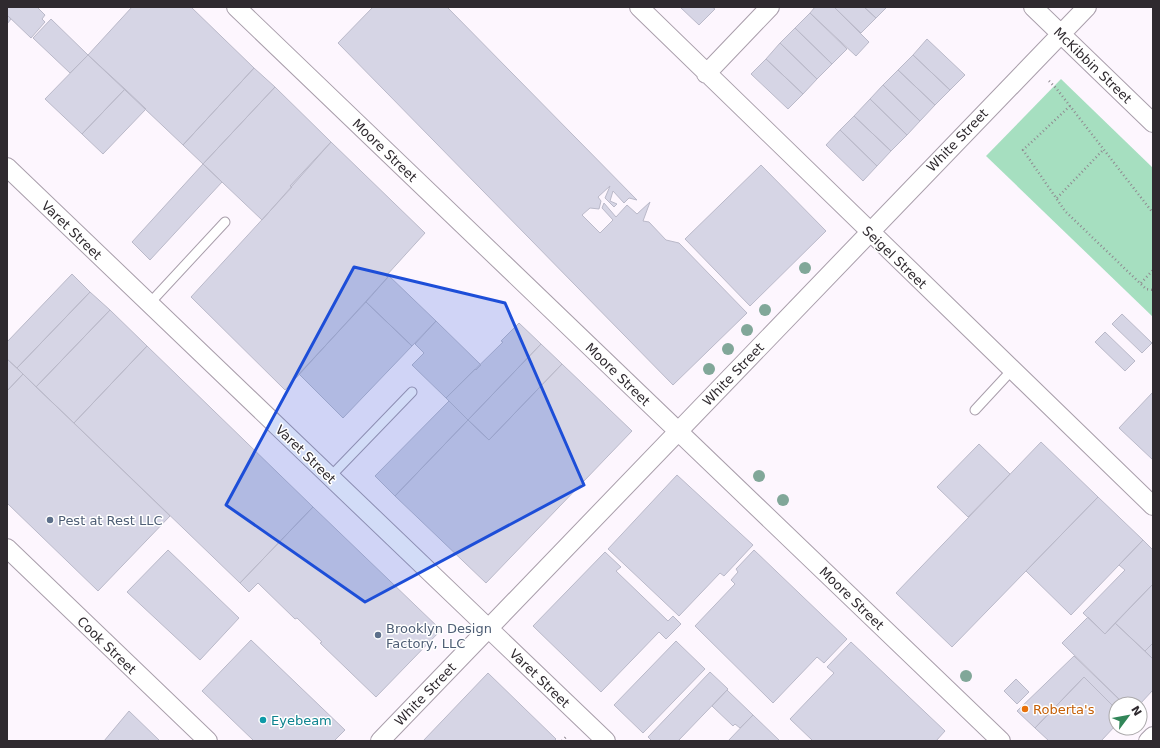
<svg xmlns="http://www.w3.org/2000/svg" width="1160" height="748" viewBox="0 0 1160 748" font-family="'DejaVu Sans',sans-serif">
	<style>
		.green { fill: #a6dfc0 }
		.building { fill: #d6d5e5; stroke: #bab9c9 }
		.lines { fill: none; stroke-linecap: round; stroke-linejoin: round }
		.lane-casing { stroke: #a99eab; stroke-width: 11 }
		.street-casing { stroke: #a99eab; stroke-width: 20 }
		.path { stroke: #8f8990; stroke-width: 2.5; stroke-dasharray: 1 3; stroke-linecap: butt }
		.lane { stroke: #fff; stroke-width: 9 }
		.street { stroke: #fff; stroke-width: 18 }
		.tree { fill: #81a799 }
		.marked { fill: #1d4ed8; fill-opacity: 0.2; stroke: #1d4ed8; stroke-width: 3; stroke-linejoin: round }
		.service-dot { fill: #5c6f8a; stroke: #fff; stroke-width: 1.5 }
		.food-dot { fill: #e8710a; stroke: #fff; stroke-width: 1.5 }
		.culture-dot { fill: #0f9aa8; stroke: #fff; stroke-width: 1.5 }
		.labels { text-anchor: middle; stroke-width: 3; stroke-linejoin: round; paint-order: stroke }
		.street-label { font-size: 13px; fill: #2f2a2f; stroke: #fff }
		.service-label { font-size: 13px; fill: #4e5e75; stroke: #fff; text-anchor: start }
		.food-label { font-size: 13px; fill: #c56008; stroke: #fff; text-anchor: start }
		.culture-label { font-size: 13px; fill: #0d838f; stroke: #fff; text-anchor: start }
	</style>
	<rect width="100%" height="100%" fill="#fdf6fe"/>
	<!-- green -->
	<path class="green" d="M 1061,79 L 1153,168 L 1153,317 L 986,156 Z"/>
	<!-- building -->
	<path class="building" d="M 7,7 L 37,7 L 45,15 L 42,19 L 45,22 L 31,38 L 7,15 Z
		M 132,7 L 191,7 L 254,68 L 183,145 L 88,55 Z
		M 373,7 L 447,7 L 637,200 L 629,198 L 624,203 L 613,191 L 610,201 L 617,204 L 614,207 L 605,198 L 610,186 L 598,197 L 601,201 L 599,209 L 590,208 L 582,215 L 600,233 L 613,220 L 602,208 L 604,203 L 616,217 L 627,205 L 637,214 L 650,202 L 643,221 L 649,222 L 666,240 L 679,243 L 747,313 L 673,385 L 338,43 Z
		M 680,7 L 712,7 L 715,9 L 699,25 Z
		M 815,7 L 834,7 L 869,42 L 856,56 L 810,13 Z
		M 834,7 L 864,7 L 876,18 L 861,33 Z
		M 864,7 L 887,7 L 876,18 Z
		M 810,13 L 847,49 L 832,64 L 795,28 Z
		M 7,15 L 11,19 L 7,24 Z
		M 51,19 L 88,55 L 70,73 L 33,38 Z
		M 795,28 L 832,64 L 817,79 L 780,43 Z
		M 927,39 L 965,75 L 950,90 L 913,55 Z
		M 780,43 L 817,79 L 803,94 L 766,59 Z
		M 88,55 L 125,89 L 82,134 L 45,99 Z
		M 913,55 L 950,90 L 935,105 L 898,70 Z
		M 766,59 L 803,94 L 788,109 L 751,74 Z
		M 254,68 L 275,87 L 203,164 L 183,145 Z
		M 898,70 L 935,105 L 920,121 L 883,85 Z
		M 883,85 L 920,121 L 907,135 L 870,99 Z
		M 275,87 L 331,142 L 262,220 L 203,164 Z
		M 125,89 L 146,109 L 103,154 L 82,134 Z
		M 870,99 L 907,135 L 891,151 L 854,116 Z
		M 854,116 L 891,151 L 877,166 L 840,130 Z
		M 840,130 L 877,166 L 863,181 L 826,145 Z
		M 331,142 L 425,233 L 386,276 L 388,277 L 285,390 L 191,297 L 292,187 L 290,186 Z
		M 203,164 L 222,182 L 150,260 L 132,242 Z
		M 761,165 L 826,231 L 750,306 L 685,239 Z
		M 72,274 L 90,292 L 17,368 L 7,359 L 7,342 Z
		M 387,274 L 436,321 L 412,346 L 366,302 L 388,277 L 386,276 Z
		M 90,292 L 110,310 L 36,387 L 17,368 Z
		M 366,302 L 412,346 L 343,418 L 299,374 Z
		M 110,310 L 147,346 L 74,423 L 36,387 Z
		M 1122,314 L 1152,343 L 1142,353 L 1112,324 Z
		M 436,321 L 481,365 L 476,370 L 475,369 L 446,398 L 412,365 L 424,353 L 415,344 Z
		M 519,323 L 541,344 L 468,420 L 446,398 L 503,342 L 501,341 Z
		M 1105,332 L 1135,361 L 1125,371 L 1095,342 Z
		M 541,344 L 562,364 L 489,440 L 468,420 Z
		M 147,346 L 313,507 L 240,583 L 74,423 Z
		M 7,359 L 23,374 L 7,391 Z
		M 562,364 L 632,431 L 486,583 L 395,496 L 468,420 L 489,440 Z
		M 23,374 L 170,516 L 98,591 L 7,503 L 7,391 Z
		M 1153,392 L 1153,460 L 1119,428 Z
		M 449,401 L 468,420 L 395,496 L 375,476 Z
		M 1041,442 L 1098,497 L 952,647 L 896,593 Z
		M 979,444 L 1010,474 L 968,517 L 937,487 Z
		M 677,475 L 753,545 L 724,576 L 720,573 L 679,616 L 608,549 Z
		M 1098,497 L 1143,540 L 1071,615 L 1026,571 Z
		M 313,507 L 441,630 L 376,697 L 320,643 L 322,642 L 297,618 L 295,619 L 258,583 L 249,592 L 240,583 Z
		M 1143,540 L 1153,550 L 1153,584 L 1105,634 L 1083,613 L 1125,570 L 1119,565 Z
		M 168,550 L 239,618 L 200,660 L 127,592 Z
		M 754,550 L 847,639 L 824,663 L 817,657 L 773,703 L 695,626 L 735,584 L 731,580 L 738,572 L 736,569 Z
		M 605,552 L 621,567 L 616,571 L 668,621 L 673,616 L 681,624 L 666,639 L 659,632 L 601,692 L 533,626 Z
		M 1153,584 L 1153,643 L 1145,651 L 1115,623 Z
		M 1088,617 L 1105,634 L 1115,623 L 1153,659 L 1153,690 L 1140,704 L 1124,704 L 1062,643 Z
		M 251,640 L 345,730 L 334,741 L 254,741 L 202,691 Z
		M 676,641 L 705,669 L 643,733 L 614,705 Z
		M 851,642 L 945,731 L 936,741 L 813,741 L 790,719 L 834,673 L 827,667 Z
		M 1153,643 L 1153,659 L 1145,651 Z
		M 1074,656 L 1124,704 L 1116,704 L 1116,709 L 1084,677 L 1035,728 L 1017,711 Z
		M 710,672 L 728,689 L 678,741 L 652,741 L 648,737 Z
		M 488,673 L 556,739 L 554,741 L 423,741 Z
		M 1084,677 L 1116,709 L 1116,725 L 1101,741 L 1049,741 L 1035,728 Z
		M 1016,679 L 1029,692 L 1017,704 L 1004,691 Z
		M 727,690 L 753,715 L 740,728 L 735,724 L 733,726 L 712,706 Z
		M 129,711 L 160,741 L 104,741 Z
		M 753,715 L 780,741 L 728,741 Z"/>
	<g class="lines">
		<!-- lane casing -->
		<g class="lane-casing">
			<path id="lane" d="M 149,304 L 225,222
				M 975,410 L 1012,370
				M 330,477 L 412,392"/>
		</g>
		<!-- street casing -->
		<g class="street-casing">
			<path id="street" d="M 236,7 L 1001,741
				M 639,7 L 1153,506
				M 1033,7 L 1153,123
				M 706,74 L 770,7
				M 7,167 L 606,741
				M 7,548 L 208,741
				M 380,741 L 1087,7
				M 1148,741 L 1153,736"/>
		</g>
		<!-- path -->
		<path class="path" d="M 1049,81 L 1056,88 L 1153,213
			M 1070,106 L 1023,150 L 1065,211 L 1146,289 L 1153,290
			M 1057,198 L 1104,149
			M 1141,283 L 1153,270
			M 562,741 L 566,737"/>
		<!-- lane -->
		<use href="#lane" class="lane"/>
		<!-- street -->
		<use href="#street" class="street"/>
	</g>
	<!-- trees -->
	<g class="tree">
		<circle cx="805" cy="268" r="6"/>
		<circle cx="765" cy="310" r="6"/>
		<circle cx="747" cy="330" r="6"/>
		<circle cx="728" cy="349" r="6"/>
		<circle cx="709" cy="369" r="6"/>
		<circle cx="759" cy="476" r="6"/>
		<circle cx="783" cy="500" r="6"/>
		<circle cx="966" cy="676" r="6"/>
	</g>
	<!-- marked area -->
	<path class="marked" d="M 354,267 L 505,303 L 584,485 L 365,602 L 226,505 Z"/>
	<!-- markers -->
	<g class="service-dot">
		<circle cx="50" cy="520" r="4"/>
		<circle cx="378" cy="635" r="4"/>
	</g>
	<circle class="food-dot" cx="1025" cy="709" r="4"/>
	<circle class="culture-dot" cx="263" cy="720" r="4"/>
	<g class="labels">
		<!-- street labels -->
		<g class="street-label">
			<text transform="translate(1093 65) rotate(44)" y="5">McKibbin Street</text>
			<text transform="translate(957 140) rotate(-46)" y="5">White Street</text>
			<text transform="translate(385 150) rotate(44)" y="5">Moore Street</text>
			<text transform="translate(72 230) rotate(44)" y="5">Varet Street</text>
			<text transform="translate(895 257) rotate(44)" y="5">Seigel Street</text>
			<text transform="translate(618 374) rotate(44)" y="5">Moore Street</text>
			<text transform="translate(733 374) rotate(-46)" y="5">White Street</text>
			<text transform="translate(306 454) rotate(44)" y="5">Varet Street</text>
			<text transform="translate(852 598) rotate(44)" y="5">Moore Street</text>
			<text transform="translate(107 645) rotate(44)" y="5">Cook Street</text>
			<text transform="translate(540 678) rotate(44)" y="5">Varet Street</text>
			<text transform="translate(425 694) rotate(-46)" y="5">White Street</text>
		</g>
		<!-- service labels -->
		<g class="service-label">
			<text x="58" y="525">Pest at Rest LLC</text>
			<text x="386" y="633">Brooklyn Design<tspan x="386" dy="15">Factory, LLC</tspan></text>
		</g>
		<!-- food labels -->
		<g class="food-label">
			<text x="1033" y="714">Roberta's</text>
		</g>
		<!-- culture labels -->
		<g class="culture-label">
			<text x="271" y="725">Eyebeam</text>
		</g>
	</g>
	<!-- border -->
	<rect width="1160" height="748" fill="none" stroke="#2f2a2f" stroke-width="16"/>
	<!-- north arrow -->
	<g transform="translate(1128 716) rotate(58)"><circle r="19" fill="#ffffff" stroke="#acaaac"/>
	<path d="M0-3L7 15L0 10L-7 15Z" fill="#328659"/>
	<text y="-6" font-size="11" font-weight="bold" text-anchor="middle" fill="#2f2a2f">N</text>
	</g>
</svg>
